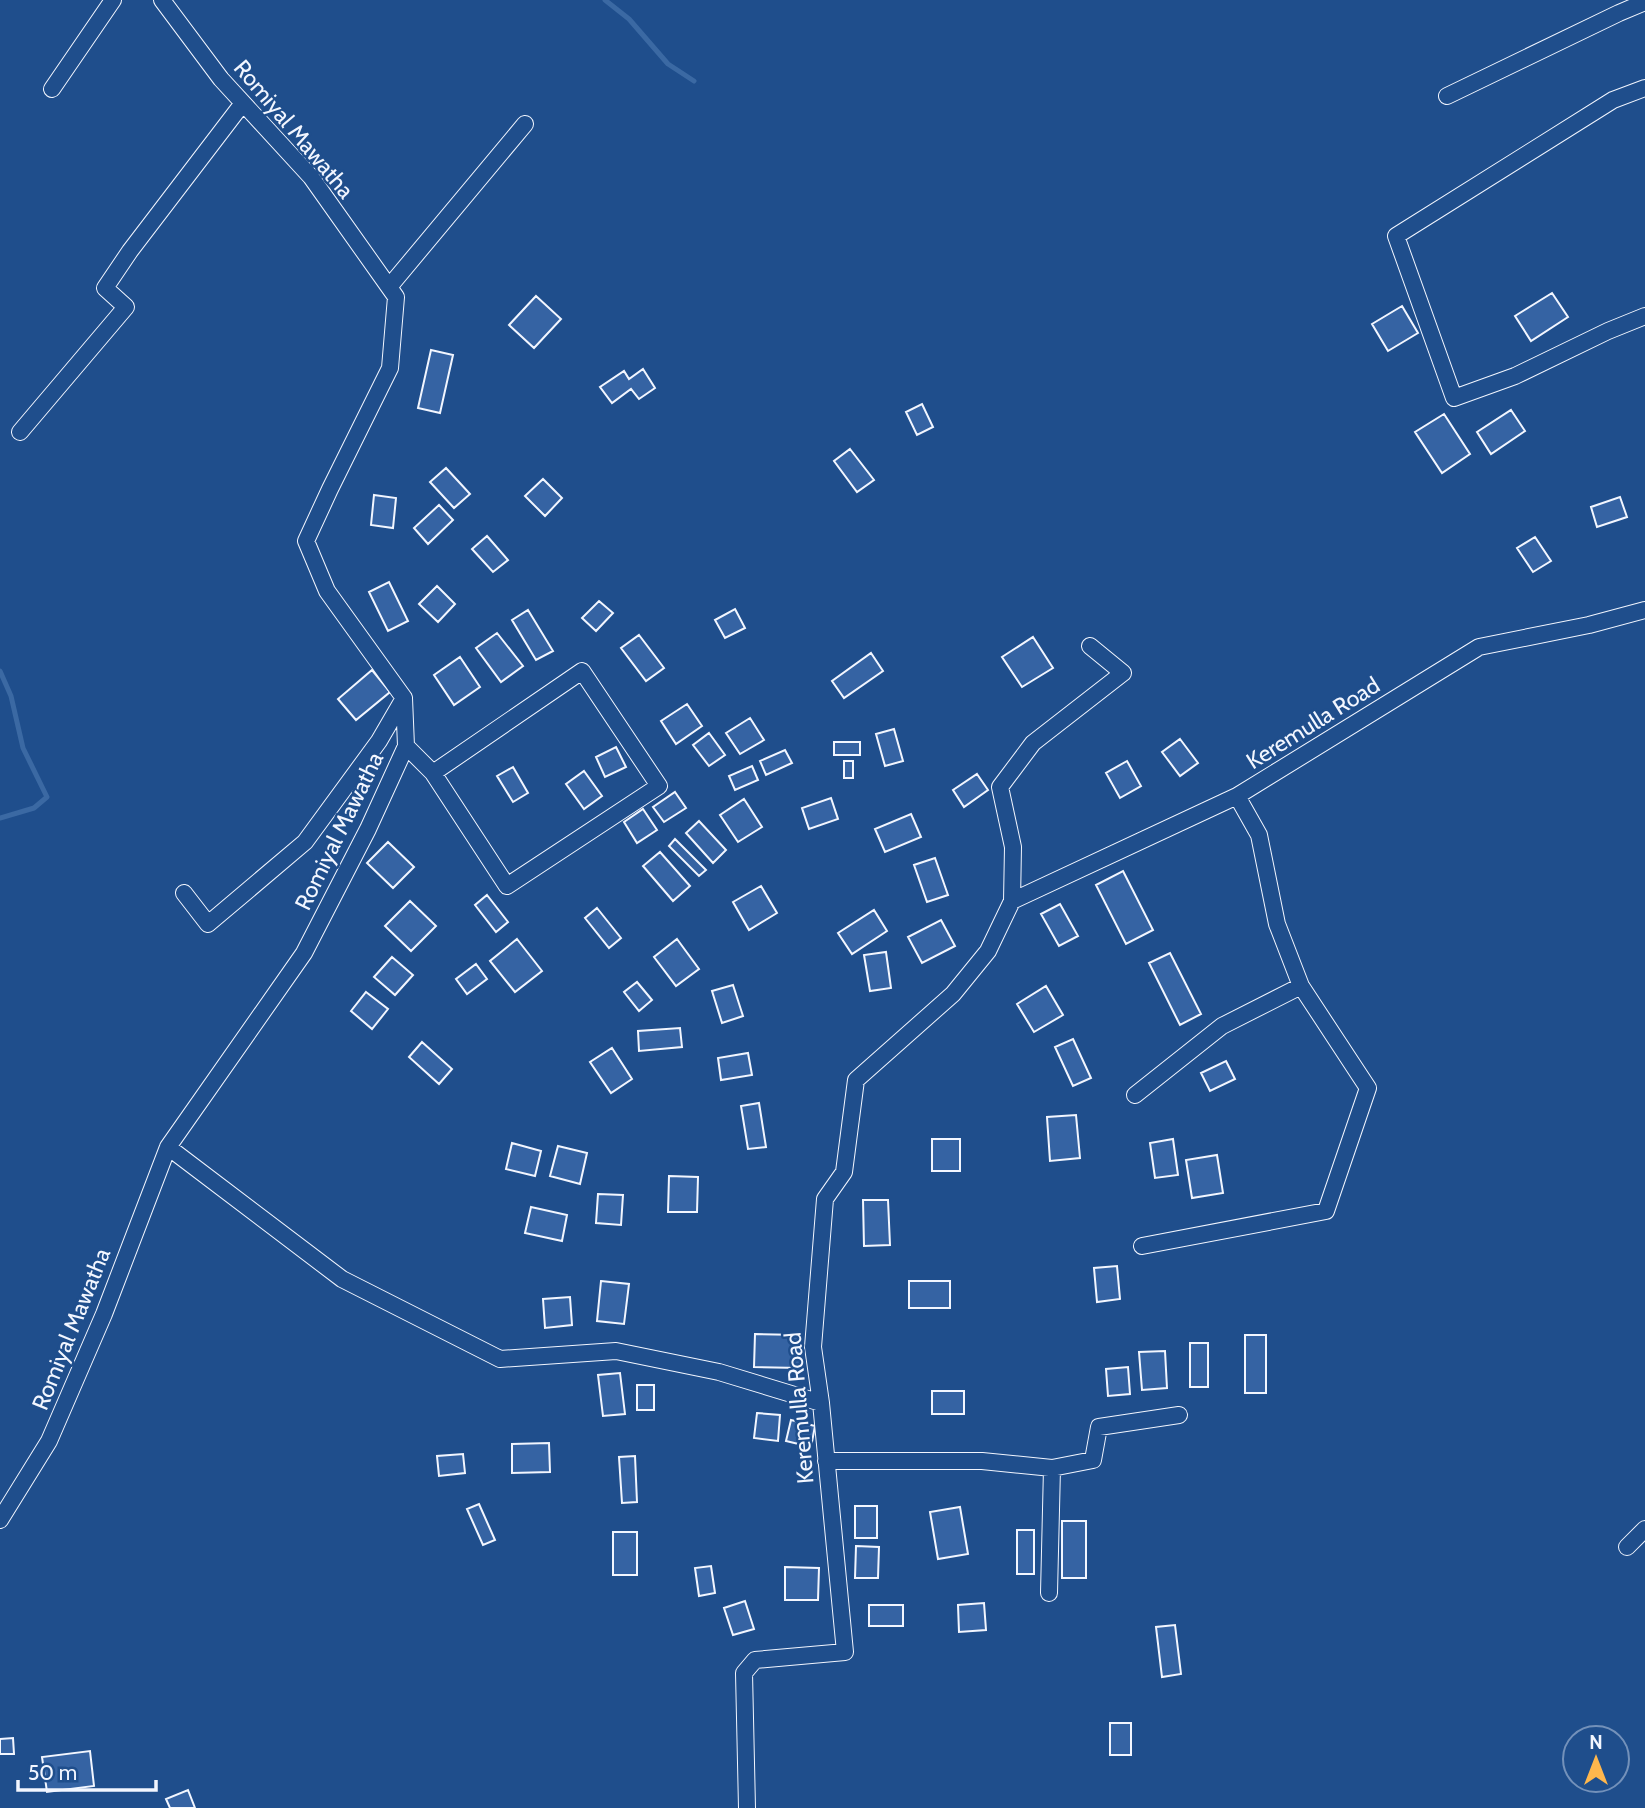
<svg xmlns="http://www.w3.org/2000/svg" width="1645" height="1808" viewBox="0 0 1645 1808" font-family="Cabin,sans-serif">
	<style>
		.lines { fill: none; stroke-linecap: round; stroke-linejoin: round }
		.stream { stroke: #3b69a3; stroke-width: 5 }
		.building { fill: #3563a3; stroke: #f2f6ff; stroke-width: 2 }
		.street-casing { stroke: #f2f6ff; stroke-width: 18 }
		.street { stroke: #1f4e8c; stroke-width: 16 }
		.labels { text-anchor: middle; stroke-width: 5; stroke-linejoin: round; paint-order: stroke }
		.street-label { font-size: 23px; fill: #f2f6ff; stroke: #1f4e8c }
	</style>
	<rect width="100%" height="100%" fill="#1f4e8c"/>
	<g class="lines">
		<!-- stream -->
		<path class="stream" d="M 605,0 L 629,19 L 668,64 L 694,81
			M 0,671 L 11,696 L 23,748 L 47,797 L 34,808 L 0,818"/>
	</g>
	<!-- building -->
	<path class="building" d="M 1552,293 L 1568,317 L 1531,341 L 1515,316 Z
		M 536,296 L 561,319 L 534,348 L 509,325 Z
		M 1402,306 L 1418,333 L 1388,351 L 1372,324 Z
		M 431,350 L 453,355 L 440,413 L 418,408 Z
		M 643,369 L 655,388 L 639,399 L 631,389 L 612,403 L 600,387 L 624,371 L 629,379 Z
		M 922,404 L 933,427 L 917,435 L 906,412 Z
		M 1511,410 L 1525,431 L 1491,454 L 1477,432 Z
		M 1444,414 L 1470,454 L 1442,473 L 1415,432 Z
		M 850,449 L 874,480 L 857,492 L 834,461 Z
		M 446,468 L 470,494 L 454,508 L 430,482 Z
		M 543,479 L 562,498 L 545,516 L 525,496 Z
		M 374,495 L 396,498 L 393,528 L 371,525 Z
		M 1620,497 L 1627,517 L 1597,527 L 1591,507 Z
		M 439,505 L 453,520 L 428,544 L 414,528 Z
		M 487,536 L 508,560 L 493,572 L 472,549 Z
		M 1535,537 L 1551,561 L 1533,572 L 1517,548 Z
		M 389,582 L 408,621 L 388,631 L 369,592 Z
		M 437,586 L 455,604 L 438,622 L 419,604 Z
		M 599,601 L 613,613 L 596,631 L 582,618 Z
		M 735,609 L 745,628 L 725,638 L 715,620 Z
		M 528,610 L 553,651 L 536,660 L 512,620 Z
		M 497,633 L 523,666 L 501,682 L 476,648 Z
		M 639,635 L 664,668 L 646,681 L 621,648 Z
		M 1033,637 L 1053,668 L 1022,687 L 1002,657 Z
		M 871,653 L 883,671 L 844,698 L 832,681 Z
		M 460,657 L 480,687 L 454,705 L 434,675 Z
		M 372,670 L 390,692 L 356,720 L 338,699 Z
		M 687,704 L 702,726 L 676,744 L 661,721 Z
		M 750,718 L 764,740 L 740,754 L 726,733 Z
		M 894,729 L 903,761 L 885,766 L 876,734 Z
		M 709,733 L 725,755 L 709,766 L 693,745 Z
		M 1180,739 L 1198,763 L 1180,776 L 1162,752 Z
		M 834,742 L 860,742 L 860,755 L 834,755 Z
		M 616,747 L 626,767 L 605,777 L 596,757 Z
		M 785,750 L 792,763 L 766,775 L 760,761 Z
		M 844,761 L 853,761 L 853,778 L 844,778 Z
		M 1127,761 L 1141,786 L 1120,798 L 1106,773 Z
		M 752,766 L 758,780 L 735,790 L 729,776 Z
		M 513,767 L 528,793 L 513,802 L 497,776 Z
		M 584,771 L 602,796 L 584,809 L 566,784 Z
		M 977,774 L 988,790 L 964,807 L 953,790 Z
		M 675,792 L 686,808 L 664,822 L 653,807 Z
		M 831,798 L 838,819 L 809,829 L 802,808 Z
		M 744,799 L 762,827 L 738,842 L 720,815 Z
		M 643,809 L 657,830 L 637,843 L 624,822 Z
		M 911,814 L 921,837 L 885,852 L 875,829 Z
		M 699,821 L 726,850 L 713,863 L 686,833 Z
		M 675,839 L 706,870 L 699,876 L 669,846 Z
		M 388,842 L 414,867 L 393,888 L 367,863 Z
		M 660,852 L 690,886 L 673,901 L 643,866 Z
		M 935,858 L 948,895 L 927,902 L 914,865 Z
		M 1123,871 L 1153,930 L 1126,944 L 1096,885 Z
		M 761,886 L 777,913 L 749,930 L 733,902 Z
		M 487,895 L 508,922 L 496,932 L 475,905 Z
		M 410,901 L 436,926 L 411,951 L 385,926 Z
		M 1060,904 L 1078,936 L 1059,946 L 1041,914 Z
		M 597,908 L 621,938 L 609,948 L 585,918 Z
		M 874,910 L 887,931 L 852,954 L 838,933 Z
		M 941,920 L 955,946 L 922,963 L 908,937 Z
		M 517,939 L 542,971 L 515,992 L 490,961 Z
		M 677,939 L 699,969 L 676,986 L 654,957 Z
		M 886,952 L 891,988 L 870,991 L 864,955 Z
		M 1170,953 L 1201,1014 L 1180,1025 L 1149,963 Z
		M 392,957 L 413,975 L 395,995 L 374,977 Z
		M 476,964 L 487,979 L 467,994 L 456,979 Z
		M 637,982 L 652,1000 L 639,1011 L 624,992 Z
		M 733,985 L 743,1016 L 722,1023 L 712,991 Z
		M 1046,986 L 1063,1015 L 1034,1032 L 1017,1004 Z
		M 366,992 L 388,1009 L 372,1029 L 351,1011 Z
		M 680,1028 L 682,1047 L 639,1051 L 638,1031 Z
		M 1073,1039 L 1091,1078 L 1073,1086 L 1055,1047 Z
		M 422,1042 L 452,1069 L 439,1084 L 409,1057 Z
		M 612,1048 L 632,1079 L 611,1093 L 590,1062 Z
		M 748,1053 L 752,1075 L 721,1080 L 718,1058 Z
		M 1226,1061 L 1235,1079 L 1210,1091 L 1201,1073 Z
		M 759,1103 L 766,1147 L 748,1149 L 741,1106 Z
		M 1076,1115 L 1080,1158 L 1050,1161 L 1047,1117 Z
		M 932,1139 L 960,1139 L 960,1171 L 932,1171 Z
		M 1173,1139 L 1178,1175 L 1155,1178 L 1150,1143 Z
		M 512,1143 L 541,1151 L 535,1176 L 506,1169 Z
		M 558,1146 L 587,1153 L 580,1184 L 550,1176 Z
		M 1217,1155 L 1223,1193 L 1192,1198 L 1186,1160 Z
		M 669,1176 L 698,1177 L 697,1212 L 668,1212 Z
		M 598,1194 L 623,1195 L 621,1225 L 596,1223 Z
		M 863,1200 L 888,1200 L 890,1245 L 864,1246 Z
		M 531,1207 L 567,1215 L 562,1241 L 525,1233 Z
		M 1117,1266 L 1120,1299 L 1097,1302 L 1094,1268 Z
		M 601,1281 L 629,1284 L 624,1324 L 597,1321 Z
		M 909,1281 L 950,1281 L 950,1308 L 909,1308 Z
		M 570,1297 L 572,1325 L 545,1328 L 543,1299 Z
		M 755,1334 L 801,1335 L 800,1368 L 754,1367 Z
		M 1245,1335 L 1266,1335 L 1266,1393 L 1245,1393 Z
		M 1190,1343 L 1208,1343 L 1208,1387 L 1190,1387 Z
		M 1165,1351 L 1167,1388 L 1142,1390 L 1139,1352 Z
		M 1128,1367 L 1130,1394 L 1108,1396 L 1106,1369 Z
		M 620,1373 L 625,1414 L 603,1416 L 598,1375 Z
		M 637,1385 L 654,1385 L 654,1410 L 637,1410 Z
		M 932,1391 L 964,1391 L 964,1414 L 932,1414 Z
		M 757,1413 L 780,1415 L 778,1441 L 754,1438 Z
		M 791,1420 L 815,1426 L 811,1447 L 786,1441 Z
		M 549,1443 L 550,1472 L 512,1473 L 512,1444 Z
		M 463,1454 L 465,1473 L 439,1476 L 437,1456 Z
		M 635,1456 L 637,1502 L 622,1503 L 619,1457 Z
		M 479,1504 L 495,1540 L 483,1545 L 467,1509 Z
		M 855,1506 L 877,1506 L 877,1538 L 855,1538 Z
		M 960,1507 L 968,1554 L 938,1559 L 930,1512 Z
		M 1062,1521 L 1086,1521 L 1086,1578 L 1062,1578 Z
		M 1017,1530 L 1034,1530 L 1034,1574 L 1017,1574 Z
		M 613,1532 L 637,1532 L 637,1575 L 613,1575 Z
		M 856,1546 L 879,1547 L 878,1578 L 855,1578 Z
		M 711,1566 L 715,1593 L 699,1596 L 695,1568 Z
		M 785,1567 L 819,1568 L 818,1600 L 785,1600 Z
		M 745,1601 L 754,1629 L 733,1635 L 724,1608 Z
		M 984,1603 L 986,1630 L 959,1632 L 958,1605 Z
		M 869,1605 L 903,1605 L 903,1626 L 869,1626 Z
		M 1175,1625 L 1181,1674 L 1162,1677 L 1156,1627 Z
		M 1110,1723 L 1131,1723 L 1131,1755 L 1110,1755 Z
		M 13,1738 L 14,1754 L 0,1754 L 0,1739 Z
		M 90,1751 L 94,1786 L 47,1792 L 42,1757 Z
		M 188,1790 L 195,1808 L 170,1808 L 166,1799 Z"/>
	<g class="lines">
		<!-- street casing -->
		<g class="street-casing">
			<path id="street" d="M 1645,88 L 1613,100 L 1396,236 L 1454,398 L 1515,376 L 1608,331 L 1645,316
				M 52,89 L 113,0
				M 1447,96 L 1619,13 L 1645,2
				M 389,287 L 525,124
				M 20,432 L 126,307 L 105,288 L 130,251 L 243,103
				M 1090,646 L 1123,673 L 1033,743 L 1000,787 L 1013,847 L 1012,901 L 1237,796 L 1479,647 L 1589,625 L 1645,610
				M 406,746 L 433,773 L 582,671 L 659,786 L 507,886 L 433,773
				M 184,893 L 208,924 L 305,842 L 379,741 L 404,698
				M 1135,1095 L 1222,1026 L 1301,986 L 1277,924 L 1259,835 L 1237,796
				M 168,1147 L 342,1279 L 500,1359 L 616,1351 L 719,1372 L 821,1403
				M 1142,1246 L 1326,1211 L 1368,1088 L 1301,986
				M 826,1461 L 982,1461 L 1052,1468 L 1093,1460 L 1099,1427 L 1179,1415
				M 0,1520 L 49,1441 L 104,1314 L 168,1147 L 304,953 L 368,829 L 406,746 L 404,698 L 327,591 L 306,541 L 330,489 L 390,368 L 396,297 L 311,177 L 221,79 L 162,0
				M 1627,1547 L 1645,1529
				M 1049,1593 L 1052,1468
				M 747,1808 L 744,1673 L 755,1660 L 845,1652 L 821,1403 L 813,1347 L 825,1199 L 844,1172 L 856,1080 L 953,994 L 988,951 L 1012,901"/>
		</g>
		<!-- street -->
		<use href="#street" class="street"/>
	</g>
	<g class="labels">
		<!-- street labels -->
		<g class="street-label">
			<text transform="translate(294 129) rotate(50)" y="8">Romiyal Mawatha</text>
			<text transform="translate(1313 723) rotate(-32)" y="8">Keremulla Road</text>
			<text transform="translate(339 831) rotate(-64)" y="8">Romiyal Mawatha</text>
			<text transform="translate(71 1329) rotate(-68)" y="8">Romiyal Mawatha</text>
			<text transform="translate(799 1408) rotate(-95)" y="8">Keremulla Road</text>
		</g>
	</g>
	<!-- north arrow -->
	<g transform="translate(1596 1759)"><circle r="33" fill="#1f4e8c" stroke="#7391ba" stroke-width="2"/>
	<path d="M0-5L12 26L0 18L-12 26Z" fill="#ffb74d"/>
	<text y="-10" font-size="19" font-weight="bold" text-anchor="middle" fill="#f2f6ff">N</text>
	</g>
	<!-- scale -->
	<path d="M18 1780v10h138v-10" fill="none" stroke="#f2f6ff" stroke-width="3.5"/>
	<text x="28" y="1780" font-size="21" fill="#f2f6ff" stroke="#1f4e8c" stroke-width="5" paint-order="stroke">50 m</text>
</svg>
